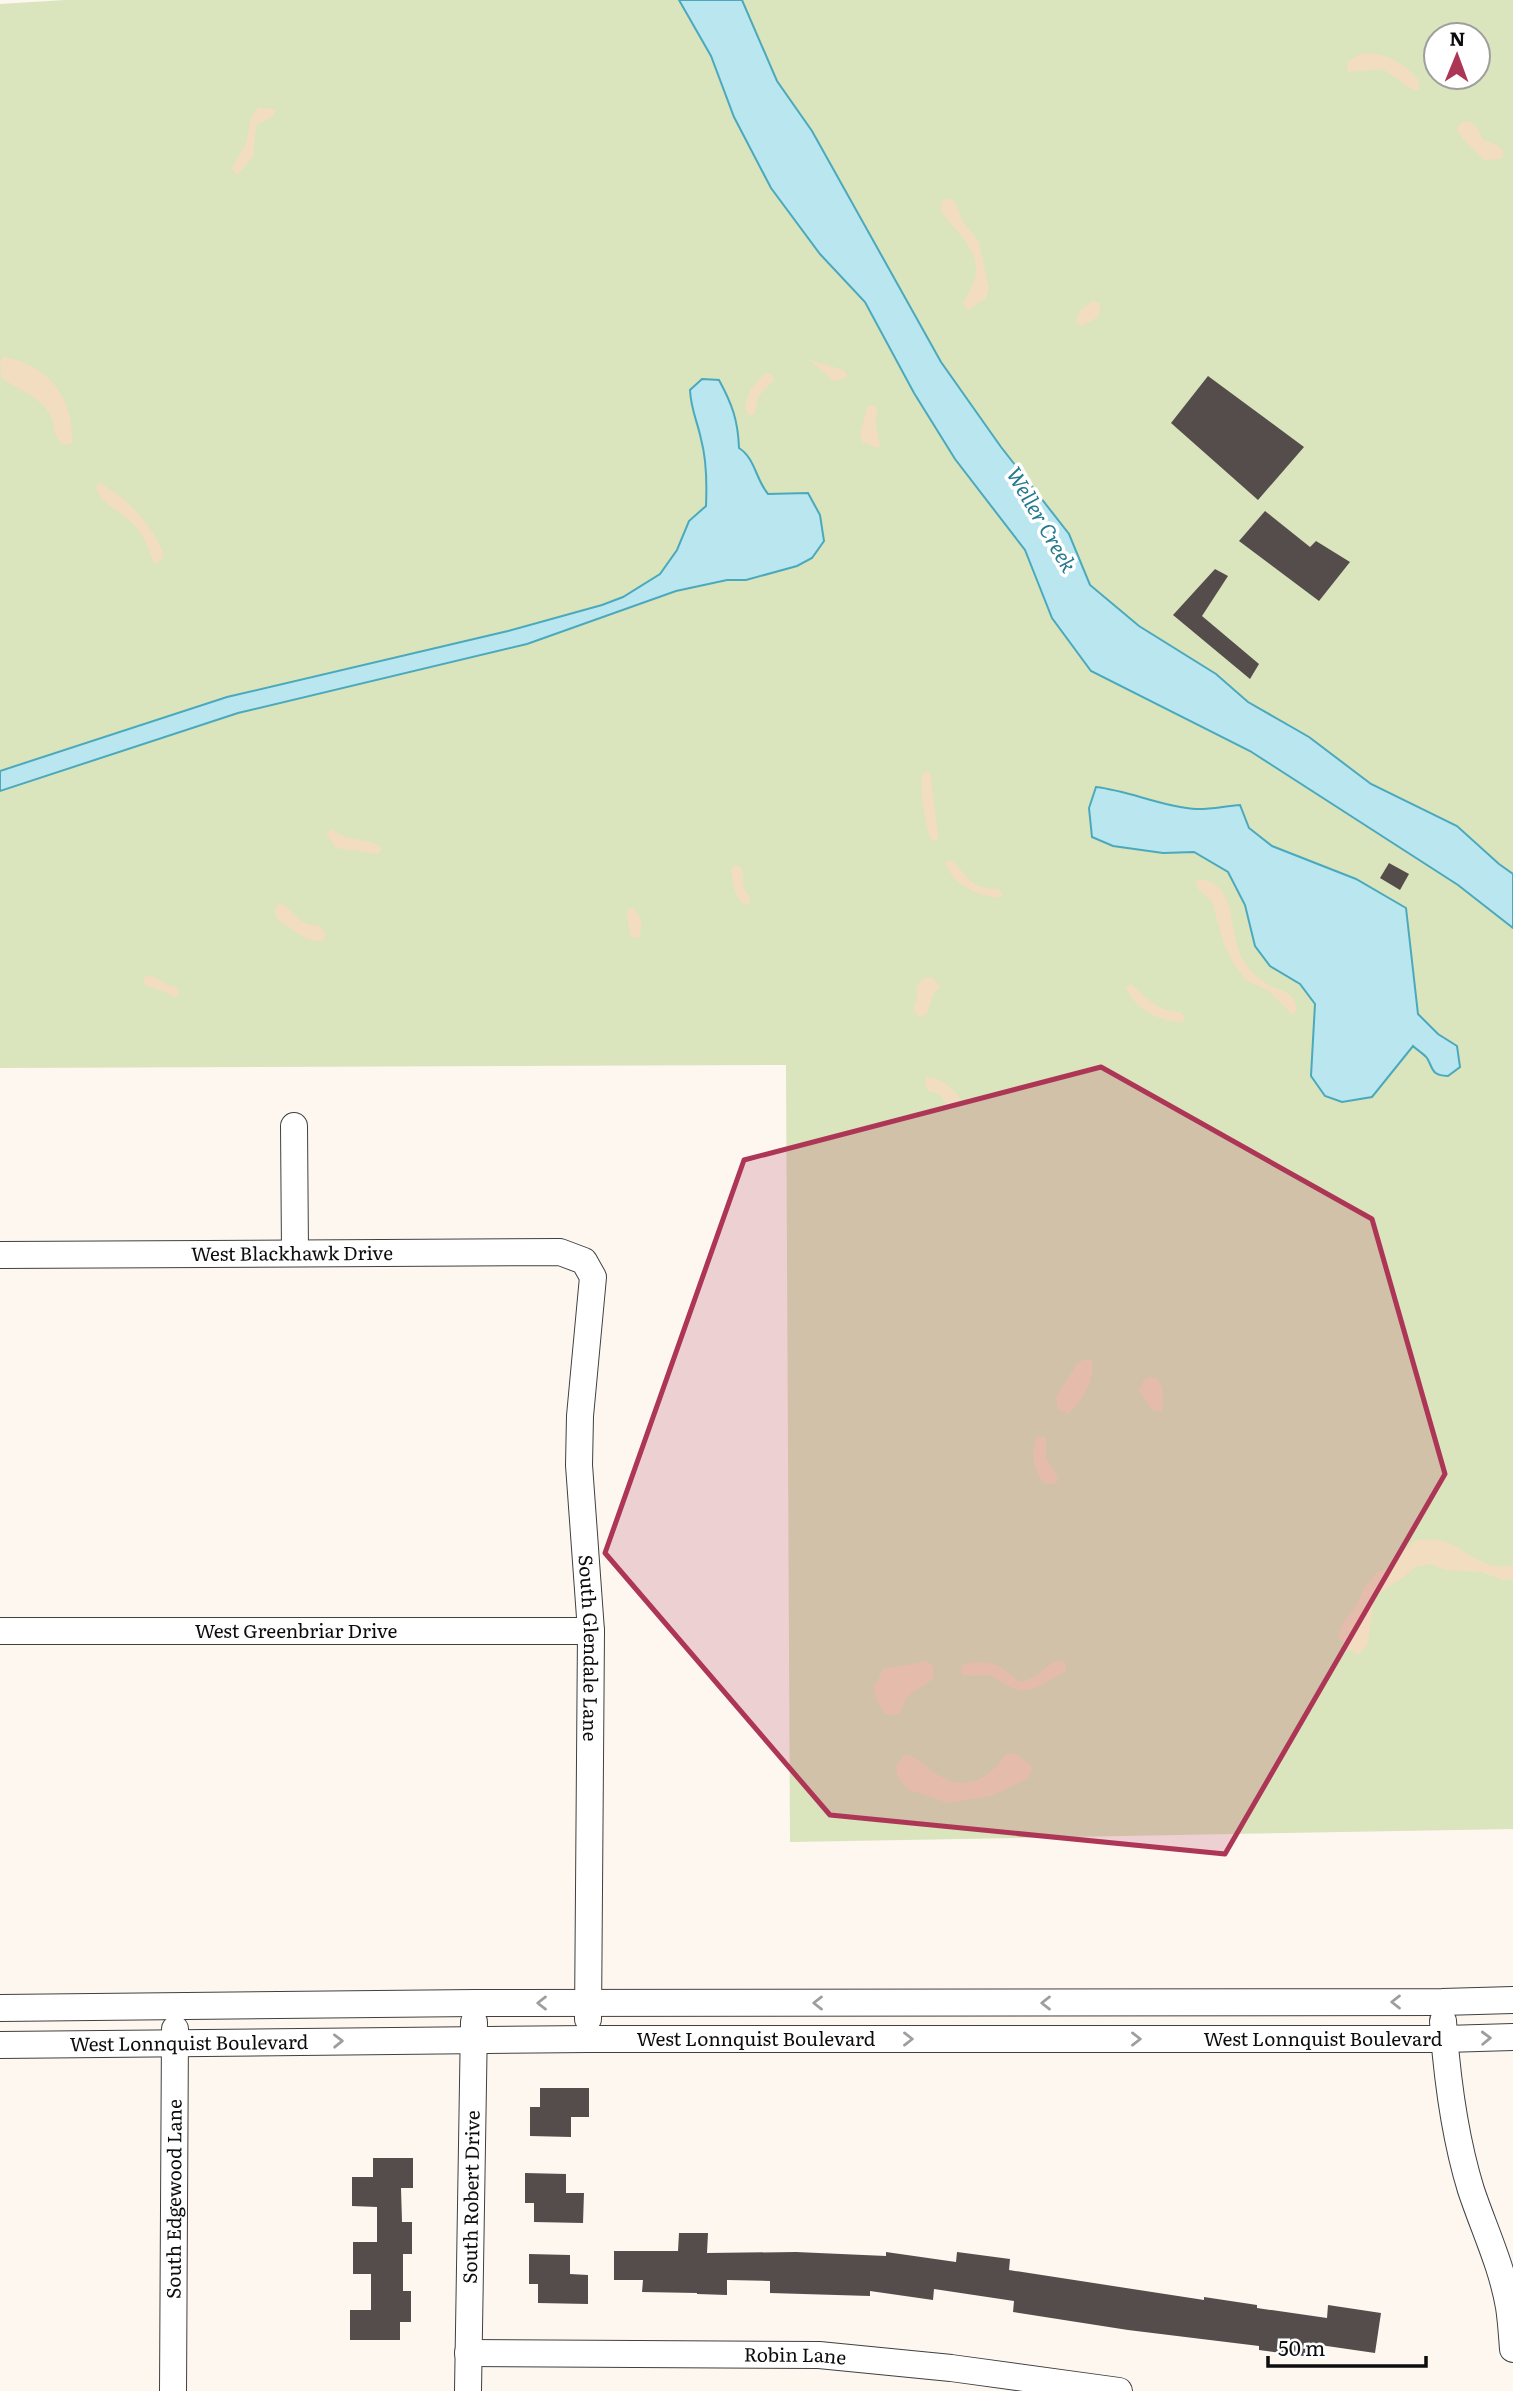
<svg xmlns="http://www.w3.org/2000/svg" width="1513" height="2391" viewBox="0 0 1513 2391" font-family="Literata,serif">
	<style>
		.green { fill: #dae4bd; fill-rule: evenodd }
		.sand { fill: #f3ddc1 }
		.water { fill: #bae7ef; stroke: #4aa9bd; stroke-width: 2 }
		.building { fill: #554d4b }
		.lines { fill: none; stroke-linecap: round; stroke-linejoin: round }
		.minor-casing { stroke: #404040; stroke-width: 28 }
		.minor { stroke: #fff; stroke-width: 26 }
		.oneway { stroke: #9e9e9e }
		.marked { fill: #ad3657; fill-opacity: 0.2; stroke: #ad3657; stroke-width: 5; stroke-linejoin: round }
		.labels { text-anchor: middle; stroke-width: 7; stroke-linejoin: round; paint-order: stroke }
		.street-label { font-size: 19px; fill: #0d0d0d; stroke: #fff }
		.water-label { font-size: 21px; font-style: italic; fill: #267a90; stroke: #fff }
	</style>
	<rect width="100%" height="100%" fill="#fdf7f0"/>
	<!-- green -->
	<path class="green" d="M 65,0 L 1513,0 L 1513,1829 L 790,1842 L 786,1065 L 0,1068 L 0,4 ZM 1436,35 L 1478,35 L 1478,77 L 1436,77 Z"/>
	<!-- sand -->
	<path class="sand" d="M 1362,53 C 1386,53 1403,62 1419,80 L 1419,90 L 1413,90 L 1383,69 L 1348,72 L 1347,62 Z
		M 259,107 L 276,110 L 272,117 L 256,125 L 253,157 L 237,175 L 232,169 C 235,159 239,157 243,149 C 252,135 245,119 259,107 Z
		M 1462,122 L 1471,122 L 1479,130 L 1483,140 L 1497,145 L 1504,152 L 1501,159 L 1484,160 L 1462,138 L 1457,128 Z
		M 950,198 L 955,202 L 963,222 L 978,240 L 989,287 L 986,298 L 968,310 L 963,304 C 966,297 970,291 973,284 C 985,253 957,233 941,212 L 941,201 Z
		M 1093,301 L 1101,304 L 1098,317 L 1081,326 L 1075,321 L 1082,308 Z
		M 4,357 C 49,365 74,398 72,443 L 64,445 C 50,434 57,428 50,415 C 41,397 17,389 2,378 L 0,361 Z
		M 810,360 L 844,370 L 847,375 L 843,379 L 833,381 Z
		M 766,373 L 772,375 L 774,380 L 758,397 L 755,414 L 749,415 L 745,409 C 747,392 753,384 766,373 Z
		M 873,405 L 877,408 L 876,426 L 880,444 L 878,448 L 862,442 L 860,433 L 868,406 Z
		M 99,483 C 128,497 152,525 164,555 L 160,562 L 154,563 C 149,549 143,533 132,523 C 120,510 100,504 96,487 Z
		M 927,771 L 931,774 C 931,787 939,836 938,841 L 931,840 C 924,821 920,794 922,774 Z
		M 332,829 C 347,843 367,836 382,848 L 379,854 L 336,848 L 326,834 Z
		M 951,860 C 970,877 968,889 999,889 L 1002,895 L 998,898 C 977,895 952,885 945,862 Z
		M 735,865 L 742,868 L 744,889 L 750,897 L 749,904 L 745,905 C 734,897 733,883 731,870 Z
		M 1196,879 C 1241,881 1226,933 1244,961 C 1249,970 1258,978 1267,984 C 1281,992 1295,991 1297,1010 L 1293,1015 L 1269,991 L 1246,980 L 1234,964 L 1224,945 L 1212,902 L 1198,889 Z
		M 280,903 C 289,908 294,916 302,921 C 313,929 318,919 326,934 L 323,941 C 306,943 290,928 276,918 L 275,908 Z
		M 631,907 C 642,915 643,926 639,938 L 631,937 L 626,912 Z
		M 145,976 L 155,977 L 169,986 L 174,986 L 179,991 L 178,996 L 173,997 L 165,992 L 143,984 Z
		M 932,977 L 941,987 L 933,994 L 927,1014 L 919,1017 L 913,1009 L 917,999 L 917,985 L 924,978 Z
		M 1131,984 C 1147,998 1157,1011 1180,1012 L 1185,1017 L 1183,1022 C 1160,1022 1135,1010 1126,987 Z
		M 926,1077 C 940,1077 954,1088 960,1099 L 952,1106 L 946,1104 C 942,1095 938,1092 928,1091 L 925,1085 Z
		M 1083,1360 L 1092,1360 C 1095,1379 1083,1401 1068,1414 L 1058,1409 L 1056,1397 L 1077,1364 Z
		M 1150,1377 L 1158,1379 C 1164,1391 1165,1399 1161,1412 L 1152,1410 L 1139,1390 L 1144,1380 Z
		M 1037,1437 L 1046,1437 L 1046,1458 L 1058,1477 L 1055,1484 L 1045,1484 C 1034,1470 1029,1454 1037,1437 Z
		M 1416,1540 C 1423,1540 1432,1539 1439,1540 C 1468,1547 1481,1573 1513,1565 L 1513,1579 L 1503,1580 L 1481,1572 L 1445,1570 L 1430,1564 L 1415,1567 L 1404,1577 L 1379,1593 L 1373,1604 L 1368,1644 L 1359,1654 L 1348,1650 L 1338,1636 L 1344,1621 L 1355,1608 L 1363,1590 L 1376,1573 L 1389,1567 L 1396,1557 Z
		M 928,1661 L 933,1667 L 933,1679 C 916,1692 908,1689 900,1713 L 893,1715 L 885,1714 L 877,1701 L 874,1688 L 883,1669 Z
		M 1056,1661 L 1062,1661 L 1066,1664 L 1066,1671 C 1049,1679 1031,1697 1012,1688 C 1005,1685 999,1680 993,1677 C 983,1672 971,1679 961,1674 L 962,1665 C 973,1661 992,1661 1002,1668 C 1009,1672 1013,1678 1021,1682 C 1036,1679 1043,1668 1056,1661 Z
		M 1015,1753 L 1032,1767 L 1029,1778 L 991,1796 L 948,1803 L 907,1789 L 897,1775 L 896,1765 L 906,1754 C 921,1759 930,1772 944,1778 C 970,1791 991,1776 1005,1755 Z"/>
	<!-- water -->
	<path class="water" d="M 679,0 L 742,0 L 777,81 L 812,131 L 941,362 L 1001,447 L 1069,534 L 1090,585 L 1139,626 L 1216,674 L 1248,702 L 1309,737 L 1371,784 L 1457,826 L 1499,864 L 1513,874 L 1513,928 L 1458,885 L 1250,751 L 1091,671 L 1052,618 L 1025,550 L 955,459 L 914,393 L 865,302 L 820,254 L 771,188 L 734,117 L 711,56 Z
		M 702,379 L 719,380 C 732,404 738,420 739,448 C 755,458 756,480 768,494 L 808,493 L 820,515 L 824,541 L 812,558 L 797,566 L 746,580 L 727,580 L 676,591 L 527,644 L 238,713 L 0,791 L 0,771 L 227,697 L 508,631 L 602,605 L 623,597 L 660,574 L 677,550 L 689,521 L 706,506 C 707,483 707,461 701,439 C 697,420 691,410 690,390 Z
		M 1096,787 C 1130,791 1160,806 1195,809 C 1209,810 1225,806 1240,805 L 1249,828 L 1272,846 L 1356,879 L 1406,908 L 1418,1014 L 1438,1034 L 1457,1046 L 1460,1067 L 1448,1076 C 1431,1075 1434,1070 1427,1058 C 1424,1054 1417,1050 1413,1046 L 1372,1097 L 1342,1102 L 1325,1096 L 1311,1076 L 1315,1004 L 1300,984 L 1270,966 L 1255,946 L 1245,905 L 1228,872 L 1194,852 L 1163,853 L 1113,846 L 1092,837 L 1089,808 Z"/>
	<!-- building -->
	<path class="building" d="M 1208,376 L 1304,447 L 1258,500 L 1171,423 Z
		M 1265,511 L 1310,547 L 1316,541 L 1350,562 L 1319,601 L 1239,541 Z
		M 1215,569 L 1228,576 L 1202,616 L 1259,664 L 1250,679 L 1173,615 Z
		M 1389,863 L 1409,874 L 1400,890 L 1380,878 Z
		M 540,2088 L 589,2088 L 589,2117 L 571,2117 L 571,2137 L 530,2136 L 530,2107 L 540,2107 Z
		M 373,2158 L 413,2158 L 413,2188 L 401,2188 L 402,2222 L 412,2222 L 412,2254 L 403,2254 L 403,2291 L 411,2291 L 411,2322 L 400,2322 L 400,2340 L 350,2340 L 350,2310 L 371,2310 L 371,2274 L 353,2274 L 353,2242 L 377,2242 L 377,2207 L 352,2206 L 352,2177 L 373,2177 Z
		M 525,2173 L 566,2174 L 566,2193 L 584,2193 L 583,2223 L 534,2222 L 534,2203 L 525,2203 Z
		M 679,2233 L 708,2233 L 707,2253 L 796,2252 L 886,2256 L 886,2252 L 956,2262 L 957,2252 L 1010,2259 L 1009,2270 L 1204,2300 L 1204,2297 L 1257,2305 L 1257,2308 L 1327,2318 L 1328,2305 L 1381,2313 L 1375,2353 L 1313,2344 L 1311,2357 L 1259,2350 L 1259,2346 L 1128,2330 L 1013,2312 L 1014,2301 L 934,2289 L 933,2300 L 870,2291 L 870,2296 L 770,2293 L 770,2281 L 727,2280 L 727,2295 L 697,2294 L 697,2293 L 642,2292 L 643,2280 L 614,2280 L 614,2251 L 678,2251 Z
		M 529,2254 L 570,2255 L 570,2274 L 588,2275 L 588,2304 L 538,2303 L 538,2284 L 529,2284 Z"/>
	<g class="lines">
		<!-- minor casing -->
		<g class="minor-casing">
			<g id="minor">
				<path d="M 294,1126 L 295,1252"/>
				<path id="s1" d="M 0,1255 L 560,1252 L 584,1261 L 593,1277 L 580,1416 L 579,1465 L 591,1631 L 588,2019"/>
				<path id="s2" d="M 0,1631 L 591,1631"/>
				<path d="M 0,2008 L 475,2003 L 1442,2002 L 1513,2000"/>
				<path d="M 1443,2021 C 1447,2079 1454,2135 1471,2190 C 1484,2229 1502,2266 1509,2307 C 1511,2320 1512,2335 1513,2349"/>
				<path id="s3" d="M 0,2045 L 588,2039 L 1445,2039 L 1513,2037"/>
				<path id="s4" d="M 468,2353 L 819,2355 L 951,2368 L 1119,2391"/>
				<path id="s5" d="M 173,2391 L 175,2029"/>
				<path id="s6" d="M 468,2391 L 474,2022"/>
			</g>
		</g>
		<!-- minor -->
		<use href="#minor" class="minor"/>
	</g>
	<!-- one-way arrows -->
	<defs><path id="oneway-chevron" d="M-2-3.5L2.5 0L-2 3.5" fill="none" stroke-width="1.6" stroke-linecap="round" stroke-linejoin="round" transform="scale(1.75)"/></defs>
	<g class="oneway">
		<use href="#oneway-chevron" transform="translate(1396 2002) rotate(180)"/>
		<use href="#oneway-chevron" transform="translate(542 2003) rotate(180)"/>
		<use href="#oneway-chevron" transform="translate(818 2003) rotate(180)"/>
		<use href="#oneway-chevron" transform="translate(1046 2003) rotate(180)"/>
		<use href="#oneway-chevron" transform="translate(1486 2038) rotate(-2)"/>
		<use href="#oneway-chevron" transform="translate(908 2039)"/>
		<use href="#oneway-chevron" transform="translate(1136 2039)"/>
		<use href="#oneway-chevron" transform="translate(338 2041) rotate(-1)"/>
	</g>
	<!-- marked area -->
	<path class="marked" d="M 1101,1067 L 1372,1219 L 1445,1474 L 1225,1854 L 830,1815 L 605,1553 L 744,1160 Z"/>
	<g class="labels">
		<!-- street labels -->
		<g class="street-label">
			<text dy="7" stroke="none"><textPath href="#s1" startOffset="292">West Blackhawk Drive</textPath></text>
			<text dy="7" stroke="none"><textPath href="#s2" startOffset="296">West Greenbriar Drive</textPath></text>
			<text dy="7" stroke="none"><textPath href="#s1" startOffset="976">South Glendale Lane</textPath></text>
			<text dy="7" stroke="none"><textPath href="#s3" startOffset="756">West Lonnquist Boulevard</textPath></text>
			<text dy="7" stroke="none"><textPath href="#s3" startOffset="1323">West Lonnquist Boulevard</textPath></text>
			<text dy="7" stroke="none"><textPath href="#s3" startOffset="189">West Lonnquist Boulevard</textPath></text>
			<text dy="7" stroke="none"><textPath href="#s6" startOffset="194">South Robert Drive</textPath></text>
			<text dy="7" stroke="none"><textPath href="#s5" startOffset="192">South Edgewood Lane</textPath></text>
			<text dy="7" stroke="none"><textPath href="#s4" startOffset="327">Robin Lane</textPath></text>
		</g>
		<!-- water labels -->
		<g class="water-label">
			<text transform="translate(1041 520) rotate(60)" y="7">Weller Creek</text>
		</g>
	</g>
	<!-- north arrow -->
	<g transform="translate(1457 56) rotate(1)"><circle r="33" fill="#ffffff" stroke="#9e9e9e" stroke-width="2"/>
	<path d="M0-5L12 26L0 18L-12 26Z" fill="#ad3657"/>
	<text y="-10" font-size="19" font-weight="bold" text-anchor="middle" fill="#0d0d0d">N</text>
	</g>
	<!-- scale -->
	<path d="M1268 2356v10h158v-10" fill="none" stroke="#0d0d0d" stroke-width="3.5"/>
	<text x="1278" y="2356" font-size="21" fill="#0d0d0d" stroke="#ffffff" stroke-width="5" paint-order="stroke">50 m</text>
</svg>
